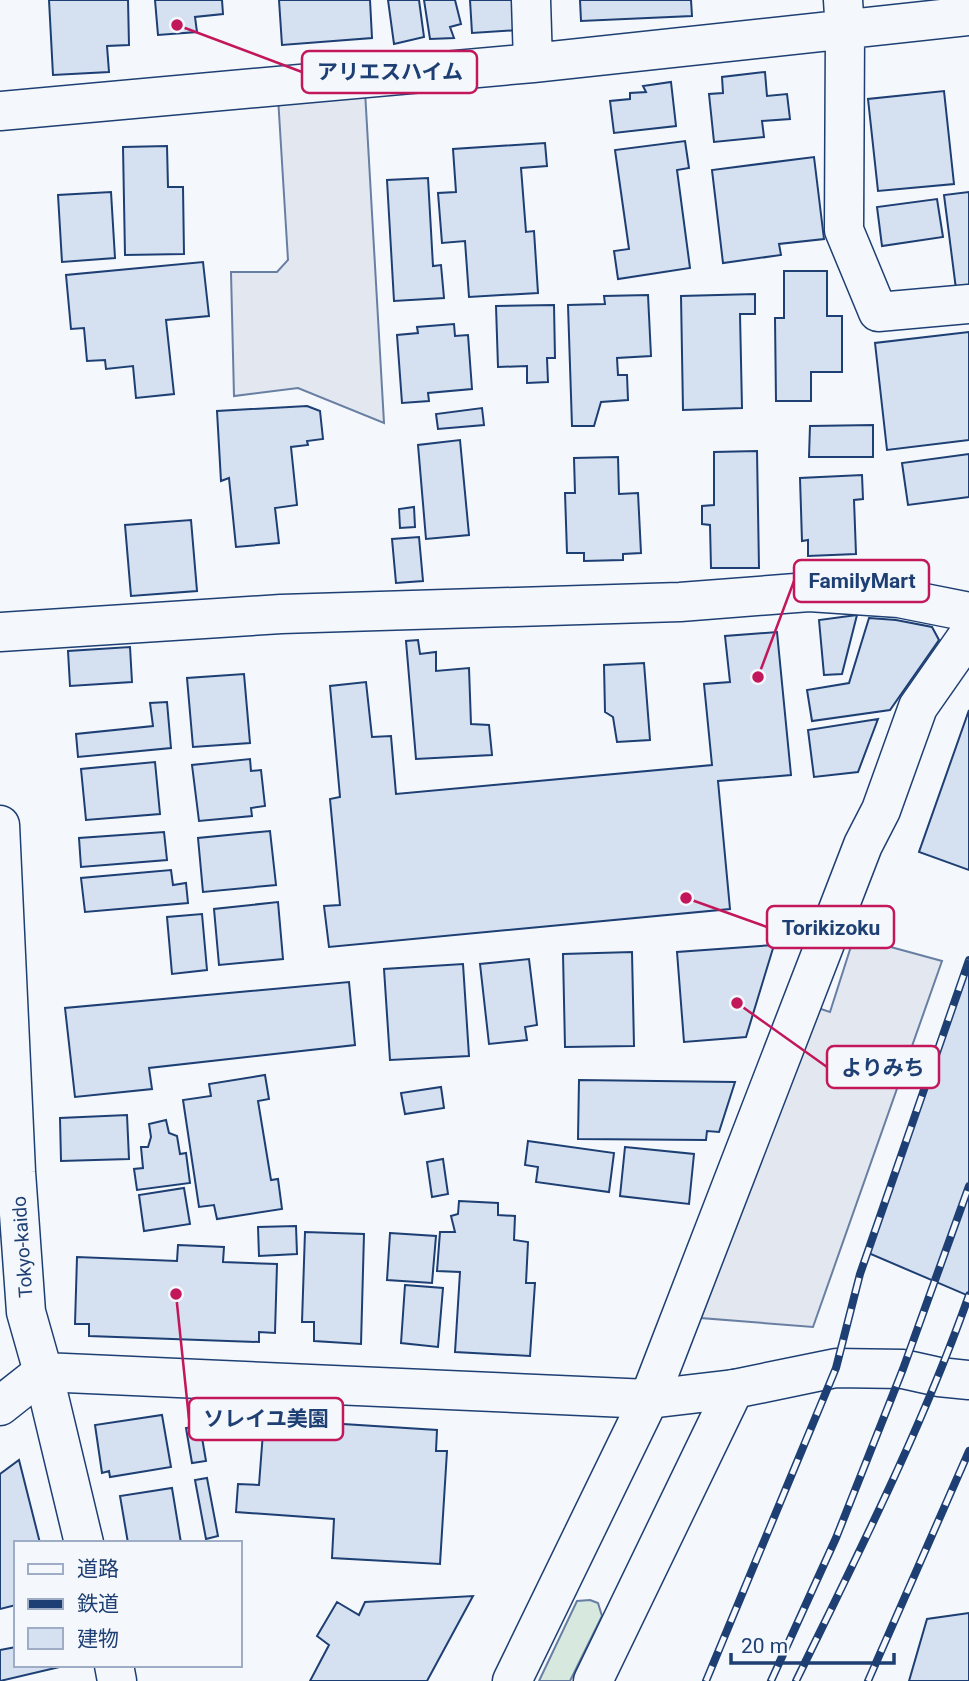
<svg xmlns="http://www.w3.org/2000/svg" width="969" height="1681" viewBox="0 0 969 1681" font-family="Roboto,'Noto Sans JP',sans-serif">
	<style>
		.green { fill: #d7e8df; stroke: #687fa3; stroke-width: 2 }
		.parking { fill: #e3e8f0; stroke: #687fa3; stroke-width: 2 }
		.building { fill: #d5e0f0; stroke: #1d3f73; stroke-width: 2 }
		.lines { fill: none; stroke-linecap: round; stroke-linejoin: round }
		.minor-casing { stroke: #1d3f73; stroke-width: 41 }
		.tertiary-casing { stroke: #1d3f73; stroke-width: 41 }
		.secondary-casing { stroke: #1d3f73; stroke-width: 41 }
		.minor { stroke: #f4f7fb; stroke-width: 38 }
		.tertiary { stroke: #f4f7fb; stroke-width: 38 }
		.secondary { stroke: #f4f7fb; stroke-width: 38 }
		.rail-casing { stroke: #1d3f73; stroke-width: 8 }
		.rail { stroke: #f4f7fb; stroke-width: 5; stroke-dasharray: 16; stroke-linecap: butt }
		.labels { text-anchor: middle; stroke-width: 5; stroke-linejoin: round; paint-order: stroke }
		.street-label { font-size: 19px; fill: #1d3f73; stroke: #f4f7fb }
		.leader { fill: none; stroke: #c2185b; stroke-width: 2.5 }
		.callout-dot { fill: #c2185b; stroke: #f4f7fb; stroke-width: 2.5 }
		.callout { fill: #f4f7fb; stroke: #c2185b; stroke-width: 2.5 }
		.callout-label { font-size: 21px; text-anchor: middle; font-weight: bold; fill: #1d3f73 }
	</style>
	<rect width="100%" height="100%" fill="#f4f7fb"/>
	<!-- green -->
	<path class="green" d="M 590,1600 L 598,1603 L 602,1616 L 570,1681 L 539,1681 L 577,1601 Z"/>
	<!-- parking -->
	<path class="parking" d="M 365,91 L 384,423 L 298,388 L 234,396 L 231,272 L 277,272 L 288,260 L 278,97 Z
		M 854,937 L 942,961 L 813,1327 L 701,1318 L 818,1008 L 830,1012 Z"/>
	<!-- building -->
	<path class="building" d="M 49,0 L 128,0 L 129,45 L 107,46 L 109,72 L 53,75 Z
		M 155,0 L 222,0 L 223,14 L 195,17 L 197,32 L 158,35 Z
		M 279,0 L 370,0 L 372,38 L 282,45 Z
		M 388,0 L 419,0 L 424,37 L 394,44 Z
		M 424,0 L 455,0 L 461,24 L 450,27 L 454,38 L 430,39 Z
		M 470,0 L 516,0 L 518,30 L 472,33 Z
		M 580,0 L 691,0 L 692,16 L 581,21 Z
		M 765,72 L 767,96 L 787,94 L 790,119 L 762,121 L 764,137 L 714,142 L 709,94 L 723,93 L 722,77 Z
		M 671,82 L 676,126 L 614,133 L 610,101 L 630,99 L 630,93 L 646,92 L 643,86 Z
		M 944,91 L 954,184 L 878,191 L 868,99 Z
		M 685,141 L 689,168 L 677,170 L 690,268 L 618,279 L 614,251 L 629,249 L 615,150 Z
		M 545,143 L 547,166 L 521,168 L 526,232 L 534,231 L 538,293 L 469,297 L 465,241 L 442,243 L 438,193 L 456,192 L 453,149 Z
		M 167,146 L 168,187 L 183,187 L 184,254 L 125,255 L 123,147 Z
		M 814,157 L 824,239 L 779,244 L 781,255 L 723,263 L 712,170 Z
		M 428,178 L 433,266 L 441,265 L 444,298 L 394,301 L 387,180 Z
		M 111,192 L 115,258 L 62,262 L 58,195 Z
		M 969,192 L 969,287 L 956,289 L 944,195 Z
		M 937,199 L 943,237 L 882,246 L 877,207 Z
		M 203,262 L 209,316 L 166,320 L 174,394 L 136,398 L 133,366 L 106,369 L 105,360 L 87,361 L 84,328 L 71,329 L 66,275 Z
		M 784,271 L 827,271 L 827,316 L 842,316 L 842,372 L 811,372 L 811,401 L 776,401 L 775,318 L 784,318 Z
		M 755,294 L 755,314 L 740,314 L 742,408 L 683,410 L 681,296 Z
		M 648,295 L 651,356 L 617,358 L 618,375 L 627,375 L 628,400 L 601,402 L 594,426 L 572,426 L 568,305 L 605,304 L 604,296 Z
		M 554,305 L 555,358 L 547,358 L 548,382 L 527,383 L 527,366 L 498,367 L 496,306 Z
		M 454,324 L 455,336 L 468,335 L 472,389 L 428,393 L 429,401 L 402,403 L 397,335 L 418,333 L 417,327 Z
		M 969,332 L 969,440 L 887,450 L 875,343 Z
		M 307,406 L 320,411 L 323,439 L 307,441 L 308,445 L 291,447 L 297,505 L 275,508 L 279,543 L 236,547 L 229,478 L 221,481 L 217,411 Z
		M 482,408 L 484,425 L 438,429 L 436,414 Z
		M 873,425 L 873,457 L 809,457 L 810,426 Z
		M 460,440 L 469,535 L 426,539 L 418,445 Z
		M 757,451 L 759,568 L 711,568 L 710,525 L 702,524 L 702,506 L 714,505 L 714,452 Z
		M 969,454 L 969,497 L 908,505 L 902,463 Z
		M 618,457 L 619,494 L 638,493 L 641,553 L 623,554 L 623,560 L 584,561 L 584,553 L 567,553 L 565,493 L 575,493 L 574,458 Z
		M 862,475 L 863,499 L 854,500 L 856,554 L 808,556 L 808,540 L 802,541 L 800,478 Z
		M 414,507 L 415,527 L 400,528 L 399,509 Z
		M 191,520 L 197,591 L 131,596 L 125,525 Z
		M 419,537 L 423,581 L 396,583 L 392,539 Z
		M 857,615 L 842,674 L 824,675 L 819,620 Z
		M 869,618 L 896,620 L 932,627 L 939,640 L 890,710 L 812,721 L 807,690 L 849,683 Z
		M 777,632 L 791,775 L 718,781 L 730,909 L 329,947 L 324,906 L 340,905 L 330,799 L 340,797 L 330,686 L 366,682 L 372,737 L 391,736 L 396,794 L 712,765 L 704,684 L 730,682 L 725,636 Z
		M 418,640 L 420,654 L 436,652 L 436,671 L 469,668 L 471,724 L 489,725 L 492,755 L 416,759 L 406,641 Z
		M 130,647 L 132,682 L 70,686 L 68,651 Z
		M 644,663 L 650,740 L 617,742 L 613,717 L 605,712 L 604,665 Z
		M 244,674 L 250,743 L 193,747 L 187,678 Z
		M 167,702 L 171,748 L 78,757 L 76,734 L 153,726 L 150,703 Z
		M 969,710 L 969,870 L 919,852 Z
		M 878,719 L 858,772 L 814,777 L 808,730 Z
		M 250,759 L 251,771 L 261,770 L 265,806 L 251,808 L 252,816 L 199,821 L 192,765 Z
		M 155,762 L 160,814 L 86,820 L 81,769 Z
		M 270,831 L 276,885 L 203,892 L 198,838 Z
		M 164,832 L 167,860 L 81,867 L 79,838 Z
		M 171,870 L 173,885 L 186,883 L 188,903 L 85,912 L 81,878 Z
		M 278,902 L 283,959 L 219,965 L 214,909 Z
		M 202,914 L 207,970 L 172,974 L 167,917 Z
		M 774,945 L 746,1037 L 684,1042 L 677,952 Z
		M 632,952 L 634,1046 L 565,1047 L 563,954 Z
		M 529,959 L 537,1025 L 525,1027 L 527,1040 L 489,1044 L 480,964 Z
		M 969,959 L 969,1296 L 866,1252 Z
		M 463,964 L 469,1056 L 390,1060 L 384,969 Z
		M 349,982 L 355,1045 L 149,1068 L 152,1089 L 75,1097 L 65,1008 Z
		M 265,1075 L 269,1099 L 258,1101 L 271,1180 L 278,1179 L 282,1209 L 217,1219 L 214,1205 L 199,1207 L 183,1100 L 211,1096 L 209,1084 Z
		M 579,1080 L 735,1082 L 719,1132 L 707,1131 L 706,1140 L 578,1139 Z
		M 441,1087 L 444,1108 L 405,1114 L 401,1093 Z
		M 127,1115 L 129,1159 L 61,1161 L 60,1118 Z
		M 166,1120 L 169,1133 L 177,1136 L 180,1154 L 186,1153 L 190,1183 L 137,1190 L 134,1169 L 143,1168 L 141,1147 L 148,1147 L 151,1137 L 149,1124 Z
		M 528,1141 L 614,1153 L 609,1192 L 536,1182 L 538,1167 L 525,1165 Z
		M 625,1147 L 694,1154 L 689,1204 L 620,1196 Z
		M 443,1159 L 448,1194 L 432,1197 L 427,1162 Z
		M 184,1188 L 190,1224 L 144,1231 L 139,1195 Z
		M 459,1201 L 498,1203 L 498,1215 L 515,1216 L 514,1240 L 528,1242 L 526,1283 L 535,1283 L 530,1356 L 455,1352 L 460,1272 L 437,1271 L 440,1232 L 455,1232 L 451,1216 L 458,1214 Z
		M 296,1226 L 297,1254 L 259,1256 L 258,1227 Z
		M 305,1232 L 364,1234 L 361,1344 L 314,1341 L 314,1322 L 302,1322 Z
		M 390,1233 L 436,1236 L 432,1283 L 387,1280 Z
		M 178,1245 L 224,1247 L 223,1262 L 277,1264 L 275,1333 L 259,1332 L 259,1342 L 89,1336 L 89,1324 L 75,1324 L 77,1257 L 177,1261 Z
		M 405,1285 L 443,1288 L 438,1347 L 401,1343 Z
		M 162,1415 L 171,1467 L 110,1477 L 109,1471 L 102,1473 L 95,1425 Z
		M 264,1419 L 437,1430 L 436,1451 L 447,1451 L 440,1564 L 332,1558 L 334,1519 L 236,1512 L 238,1484 L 259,1485 Z
		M 200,1426 L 206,1461 L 192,1463 L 186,1428 Z
		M 19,1460 L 40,1543 L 16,1543 L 16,1605 L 0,1609 L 0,1474 Z
		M 207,1478 L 218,1536 L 206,1539 L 195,1480 Z
		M 172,1488 L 181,1543 L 128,1543 L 120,1496 Z
		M 473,1596 L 427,1681 L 310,1681 L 329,1645 L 317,1636 L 337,1602 L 359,1615 L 365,1602 Z
		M 969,1613 L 969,1681 L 909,1681 L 927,1619 Z
		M 16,1647 L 16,1665 L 68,1665 L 0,1681 L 0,1650 Z"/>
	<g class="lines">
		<!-- minor casing -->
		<g class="minor-casing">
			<path id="minor" d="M 531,0 L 533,63
				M 843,0 L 845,31 L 844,230 L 878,312 L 969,304
				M 0,111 L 533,63 L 969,16
				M 0,632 L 281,614 L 680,602 L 809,592 L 899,598 L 969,612
				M 43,1372 L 84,1543
				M 649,1399 L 863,845 L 881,810 L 918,707 L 969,634
				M 114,1665 L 117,1681"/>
		</g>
		<!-- tertiary casing -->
		<g class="tertiary-casing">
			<path id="tertiary" d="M 0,1406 L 43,1372
				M 512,1681 L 649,1399
				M 593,1681 L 734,1389"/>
		</g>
		<!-- secondary casing -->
		<g class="secondary-casing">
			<path id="secondary" d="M 0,825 L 16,1172 L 26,1312 L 43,1372 L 649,1399 L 734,1389 L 836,1368 L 903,1369 L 939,1377 L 969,1380"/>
		</g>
		<!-- minor -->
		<use href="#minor" class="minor"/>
		<!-- tertiary -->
		<use href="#tertiary" class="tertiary"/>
		<!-- secondary -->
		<use href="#secondary" class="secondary"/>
		<!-- rail casing -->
		<g class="rail-casing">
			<path id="rail" d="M 706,1681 L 836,1368 L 860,1274 L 969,960
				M 771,1681 L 836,1538 L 903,1369 L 969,1186
				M 796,1681 C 858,1554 922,1428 969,1295
				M 868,1681 L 969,1451"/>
		</g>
		<!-- rail -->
		<use href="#rail" class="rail"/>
	</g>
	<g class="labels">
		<!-- street labels -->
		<g class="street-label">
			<text transform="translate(22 1247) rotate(-94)" y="7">Tokyo-kaido</text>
		</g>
	</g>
	<!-- callouts -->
	<path class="leader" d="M177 25L302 72M758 677L794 581M686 898L767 927M737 1003L827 1067M176 1294L189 1419"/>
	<g class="callout-dot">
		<circle cx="177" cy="25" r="7"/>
		<circle cx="758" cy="677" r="7"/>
		<circle cx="686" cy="898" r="7"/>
		<circle cx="737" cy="1003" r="7"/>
		<circle cx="176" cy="1294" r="7"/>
	</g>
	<g class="callout">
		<rect x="302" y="51" width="175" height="42" rx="7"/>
		<rect x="794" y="560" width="135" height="42" rx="7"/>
		<rect x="767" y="906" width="127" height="42" rx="7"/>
		<rect x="827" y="1046" width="112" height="42" rx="7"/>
		<rect x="189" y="1398" width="154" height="42" rx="7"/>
	</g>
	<g class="callout-label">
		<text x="390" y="79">アリエスハイム</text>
		<text x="862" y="588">FamilyMart</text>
		<text x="831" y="935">Torikizoku</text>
		<text x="883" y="1075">よりみち</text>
		<text x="266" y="1426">ソレイユ美園</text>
	</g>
	<!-- legend -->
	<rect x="14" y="1541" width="228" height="126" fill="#f4f7fb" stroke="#9eadc5" stroke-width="2"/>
	<rect x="28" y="1564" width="35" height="10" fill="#f4f7fb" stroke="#9eadc5" stroke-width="2"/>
	<text x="77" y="1576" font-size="21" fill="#1d3f73">道路</text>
	<rect x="28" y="1599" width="35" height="10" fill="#1d3f73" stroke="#9eadc5" stroke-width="2"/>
	<text x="77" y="1611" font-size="21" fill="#1d3f73">鉄道</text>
	<rect x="28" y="1628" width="35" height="21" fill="#d5e0f0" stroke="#9eadc5" stroke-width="2"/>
	<text x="77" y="1646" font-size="21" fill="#1d3f73">建物</text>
	<!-- scale -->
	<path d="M731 1653v10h163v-10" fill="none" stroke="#1d3f73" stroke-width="3.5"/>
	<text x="741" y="1653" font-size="21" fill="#1d3f73" stroke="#f4f7fb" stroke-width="5" paint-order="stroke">20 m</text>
</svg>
